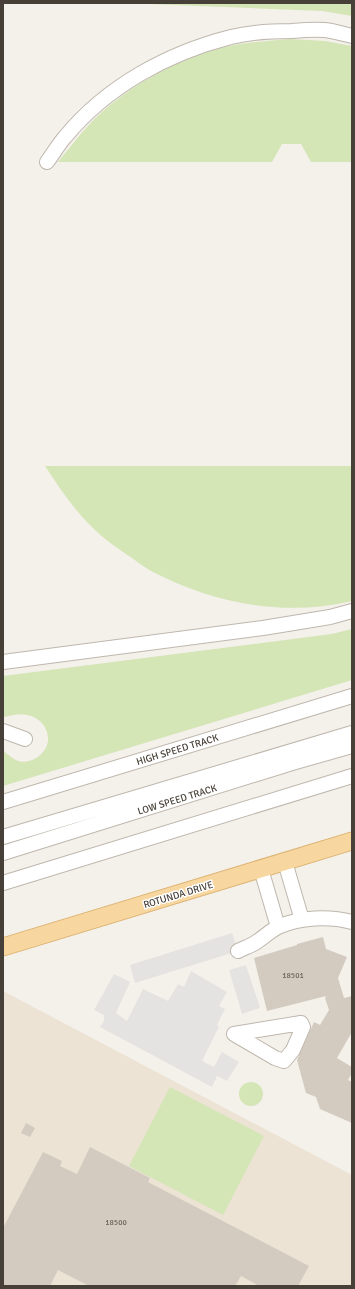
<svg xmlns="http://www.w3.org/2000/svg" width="355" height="1289" viewBox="0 0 355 1289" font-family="Signika,sans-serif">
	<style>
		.education { fill: #ece3d5 }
		.green { fill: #d4e5b6 }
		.parking { fill: #e5e3e1 }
		.building { fill: #d4cbc0 }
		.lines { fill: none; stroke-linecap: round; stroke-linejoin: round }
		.minor-casing { stroke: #bfb7ad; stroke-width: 16 }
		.major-casing { stroke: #dbb270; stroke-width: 19 }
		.minor { stroke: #fff; stroke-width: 14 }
		.major { stroke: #f7d69f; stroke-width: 17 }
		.labels { text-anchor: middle; stroke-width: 3; stroke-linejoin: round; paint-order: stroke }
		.number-label { font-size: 8px; fill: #6a635a }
		.street-label { font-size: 10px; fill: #474038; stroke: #fff }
	</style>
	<rect width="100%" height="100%" fill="#f4f0ea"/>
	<!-- education -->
	<path class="education" d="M 3,991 L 352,1175 L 352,1286 L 3,1286 Z"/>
	<!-- green -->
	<path class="green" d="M 124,3 L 352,3 L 352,16 L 323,11 Z
		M 290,39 L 325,41 L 352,46 L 352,162 L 311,162 L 301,144 L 282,144 L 272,162 L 58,162 C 72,145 85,127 102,112 C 136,82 177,60 221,48 C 244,42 267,41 290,39 Z
		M 45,466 L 352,466 L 352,601 C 285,617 216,604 155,573 C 147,569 139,563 132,558 C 117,548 101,537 89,524 C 72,507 59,487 45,466 Z
		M 352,629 L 352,680 L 3,786 L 3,750 C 7,754 13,759 18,761 C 32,765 49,752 48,738 C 48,726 38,717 27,715 C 19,713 11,716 3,717 L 3,676 L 332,634 Z
		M239 1094a12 12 0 1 1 24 0a12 12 0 1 1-24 0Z
		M 170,1087 L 264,1136 L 223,1215 L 129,1166 Z"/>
	<!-- parking -->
	<path class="parking" d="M 232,933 L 238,951 L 135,983 L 130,965 Z
		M 246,965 L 260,1008 L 242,1014 L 229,970 Z
		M 191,971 L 227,992 L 219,1006 L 225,1009 L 217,1025 L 219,1027 L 202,1061 L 214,1067 L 222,1052 L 239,1062 L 227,1081 L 217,1076 L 212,1087 L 100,1027 L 104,1021 L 104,1015 L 94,1010 L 114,974 L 130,982 L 116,1013 L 127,1021 L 143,989 L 168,1001 L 178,984 L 184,987 Z"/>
	<!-- building -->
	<path class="building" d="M 323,937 L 326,949 L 347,957 L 338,978 L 344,998 L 352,996 L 352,1032 L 337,1058 L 352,1067 L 352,1073 L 348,1080 L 352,1082 L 352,1123 L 320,1109 L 316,1097 L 306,1093 L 297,1060 L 314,1022 L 320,1025 L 329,1010 L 325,998 L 326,996 L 267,1011 L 254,958 L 297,945 L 297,944 Z
		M 26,1123 L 35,1128 L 30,1137 L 21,1133 Z
		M 90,1147 L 150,1178 L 148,1182 L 309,1266 L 298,1286 L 259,1286 L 241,1276 L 235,1286 L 89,1286 L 58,1270 L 50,1286 L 3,1286 L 3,1228 L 43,1152 L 62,1161 L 60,1166 L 77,1174 Z"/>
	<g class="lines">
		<!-- minor casing -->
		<g class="minor-casing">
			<path id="minor" d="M 47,162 C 53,154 58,145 65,137 C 107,86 168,53 231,37 C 251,32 272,31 292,31 C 303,30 314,29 325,30 C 334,31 343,34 352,36
				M 3,662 L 263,628 L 330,617 L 352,611
				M 3,731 L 25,739
				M 3,802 L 352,696
				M 3,837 L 352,733
				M 3,853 L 292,763 L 352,746
				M 285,862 L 302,920
				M 261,869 L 278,927
				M 3,883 L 352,776
				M 238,951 C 244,948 250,946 255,943 C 263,938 270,931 278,927 C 300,917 329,916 352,922
				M 301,1023 L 303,1027 L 293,1050 L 284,1061 L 275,1058 L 234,1034 Z"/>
		</g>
		<!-- major casing -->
		<g class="major-casing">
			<path id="major" d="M 3,947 L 352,841"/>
		</g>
		<!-- minor -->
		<use href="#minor" class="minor"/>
		<!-- major -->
		<use href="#major" class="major"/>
	</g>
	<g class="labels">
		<!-- number labels -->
		<g class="number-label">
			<text x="293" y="978">18501</text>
			<text x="116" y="1225">18500</text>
		</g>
		<!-- street labels -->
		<g class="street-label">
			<text transform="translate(177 749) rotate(-17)" y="4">HIGH SPEED TRACK</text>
			<text transform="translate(177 799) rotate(-17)" y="4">LOW SPEED TRACK</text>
			<text transform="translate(178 894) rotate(-17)" y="4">ROTUNDA DRIVE</text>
		</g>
	</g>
	<!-- border -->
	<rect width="355" height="1289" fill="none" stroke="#474038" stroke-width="8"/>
</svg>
